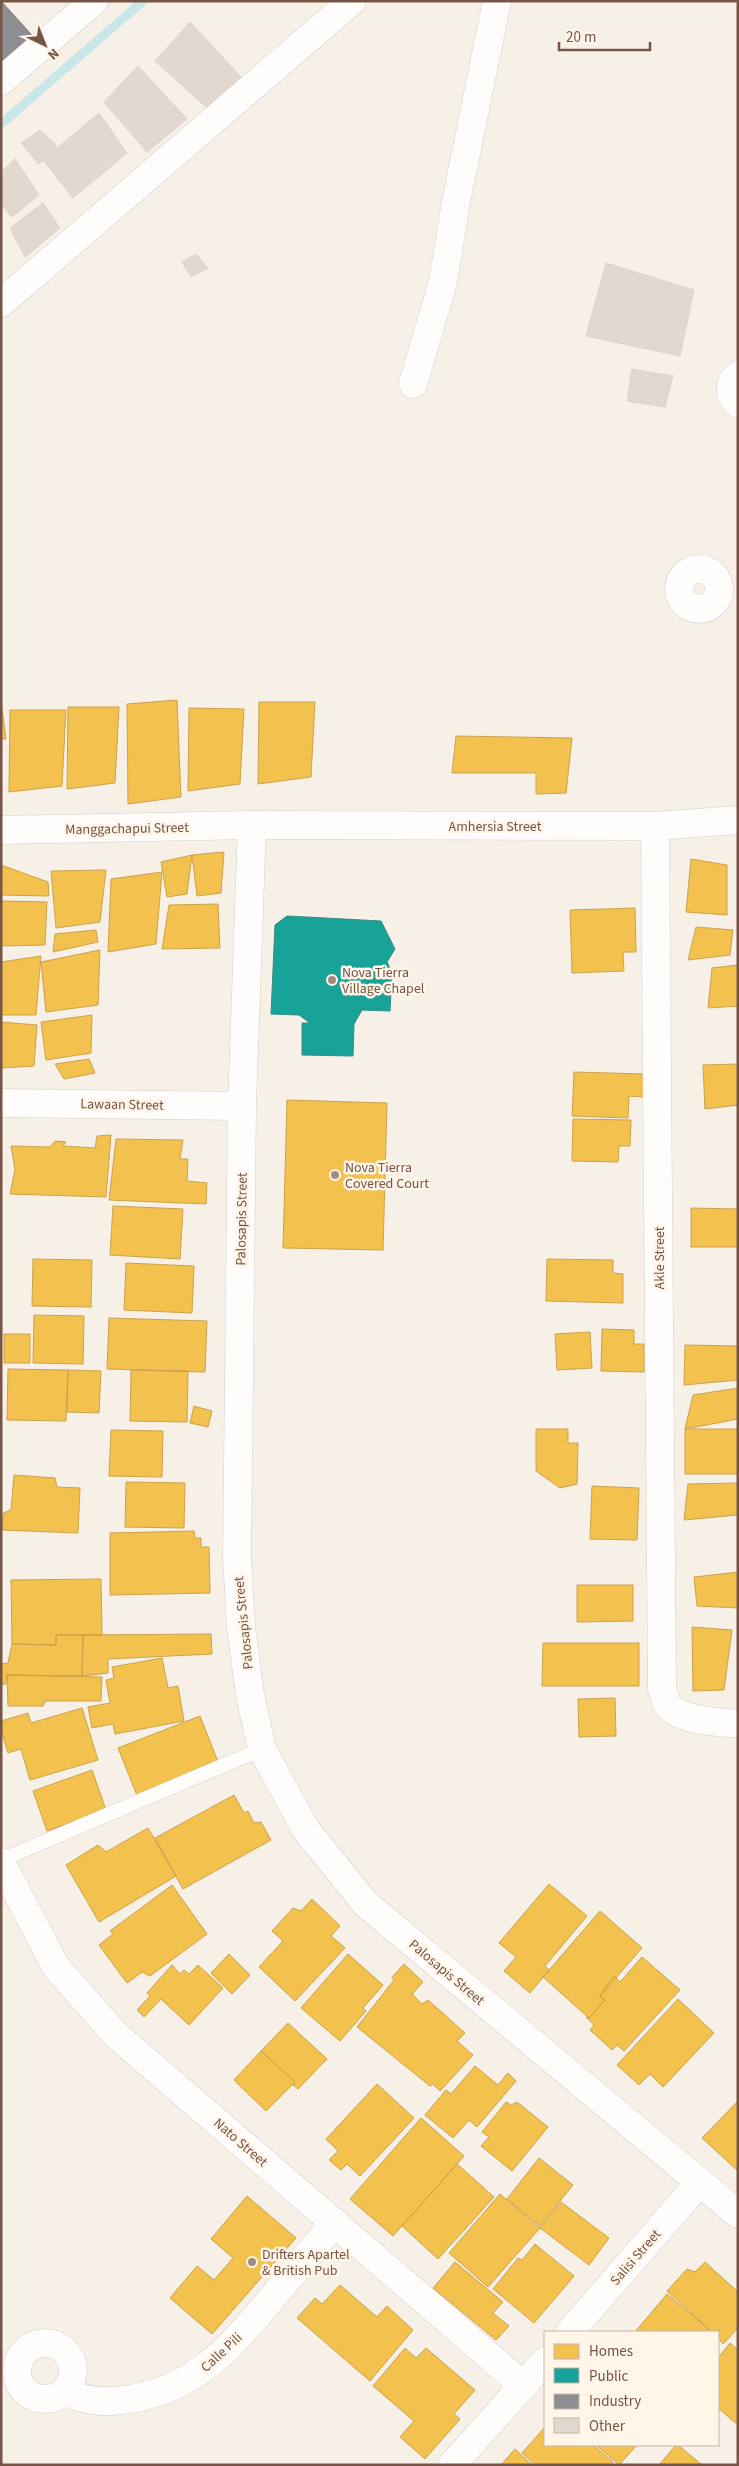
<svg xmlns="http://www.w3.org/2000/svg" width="739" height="2466" viewBox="0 0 739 2466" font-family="'Source Sans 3',sans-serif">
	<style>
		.homes { fill: #f2c14e; stroke: #cda14c }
		.public { fill: #17a398; stroke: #348c80 }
		.industry { fill: #8d8d92; stroke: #867c7c }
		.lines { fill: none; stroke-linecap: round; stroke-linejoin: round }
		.stream { stroke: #c9e7e8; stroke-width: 9 }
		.building { fill: #e3d8cf; stroke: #e0d3c9 }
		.lane-casing { stroke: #d8cdc6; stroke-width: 15 }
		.street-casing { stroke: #d8cdc6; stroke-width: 29 }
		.lane { stroke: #fefdfb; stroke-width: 14 }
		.street { stroke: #fefdfb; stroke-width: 28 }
		.poi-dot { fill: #a38b7f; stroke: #fff5e9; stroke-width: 2 }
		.labels { text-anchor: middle; stroke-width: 5; stroke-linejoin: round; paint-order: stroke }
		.street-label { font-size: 14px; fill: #765547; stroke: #fff5e9 }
		.poi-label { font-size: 14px; fill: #765547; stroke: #fff5e9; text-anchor: start }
	</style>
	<rect width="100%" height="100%" fill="#f7f0e7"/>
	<!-- homes -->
	<path class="homes" d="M 177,700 L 181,797 L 128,804 L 127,704 Z
		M 1,701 L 6,739 L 1,739 Z
		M 259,702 L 315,702 L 311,777 L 258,784 Z
		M 68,707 L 119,707 L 115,783 L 67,789 Z
		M 189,708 L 244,709 L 240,784 L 188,791 Z
		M 10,710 L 66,710 L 62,786 L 9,792 Z
		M 456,736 L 572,738 L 566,793 L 536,794 L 536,773 L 452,773 Z
		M 224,852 L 221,893 L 197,896 L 192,855 Z
		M 192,855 L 187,894 L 167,897 L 161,862 Z
		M 691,859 L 727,865 L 727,915 L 686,912 Z
		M 1,865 L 48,882 L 49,896 L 1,895 Z
		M 106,870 L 100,922 L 56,928 L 51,871 Z
		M 162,872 L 156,944 L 108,952 L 111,879 Z
		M 1,901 L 47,902 L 45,945 L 1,946 Z
		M 218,904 L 220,948 L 162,949 L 169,905 Z
		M 635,908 L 636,952 L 623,952 L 624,971 L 572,973 L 570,910 Z
		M 696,927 L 733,930 L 730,955 L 688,960 Z
		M 96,930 L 98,942 L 53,952 L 55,934 Z
		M 100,950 L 98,1005 L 46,1012 L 41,962 Z
		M 41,956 L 36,1015 L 1,1015 L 1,962 Z
		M 738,965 L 738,1006 L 708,1008 L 712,968 Z
		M 92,1015 L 91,1053 L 46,1060 L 41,1022 Z
		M 1,1022 L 37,1025 L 34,1066 L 1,1068 Z
		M 89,1059 L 95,1073 L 64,1079 L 55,1064 Z
		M 738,1064 L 738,1105 L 705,1109 L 703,1065 Z
		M 574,1072 L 644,1074 L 644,1097 L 629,1096 L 628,1118 L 572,1116 Z
		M 287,1100 L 387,1103 L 383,1250 L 283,1248 Z
		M 573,1119 L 631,1120 L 630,1146 L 619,1146 L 618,1162 L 572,1161 Z
		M 111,1135 L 106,1197 L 10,1194 L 15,1169 L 11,1146 L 50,1147 L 55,1141 L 66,1142 L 63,1146 L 95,1148 L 97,1136 Z
		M 116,1139 L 183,1140 L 180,1159 L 188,1159 L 187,1181 L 207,1183 L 206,1204 L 109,1200 Z
		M 113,1206 L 183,1209 L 180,1259 L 110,1255 Z
		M 691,1208 L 738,1209 L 738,1247 L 691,1247 Z
		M 33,1259 L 92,1260 L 91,1307 L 32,1306 Z
		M 547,1259 L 613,1260 L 613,1273 L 623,1274 L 623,1303 L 546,1301 Z
		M 126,1263 L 194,1266 L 192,1313 L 124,1310 Z
		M 34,1315 L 84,1316 L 83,1364 L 33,1363 Z
		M 109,1318 L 207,1321 L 205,1372 L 107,1369 Z
		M 602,1329 L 634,1330 L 634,1344 L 644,1344 L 644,1372 L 601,1371 Z
		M 590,1332 L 592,1368 L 557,1370 L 555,1334 Z
		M 4,1334 L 30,1334 L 30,1363 L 4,1363 Z
		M 685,1345 L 738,1346 L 738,1380 L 684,1385 Z
		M 8,1369 L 68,1370 L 66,1421 L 7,1420 Z
		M 68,1370 L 101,1371 L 99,1413 L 67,1412 Z
		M 131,1370 L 188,1371 L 187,1422 L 130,1421 Z
		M 738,1388 L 738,1419 L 685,1429 L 693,1395 Z
		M 194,1406 L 212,1411 L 208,1427 L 190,1423 Z
		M 536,1429 L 568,1429 L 568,1443 L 578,1443 L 577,1484 L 560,1488 L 536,1471 Z
		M 685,1429 L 738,1429 L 738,1474 L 685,1474 Z
		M 111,1430 L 163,1431 L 162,1477 L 109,1476 Z
		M 14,1475 L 55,1478 L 57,1487 L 80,1488 L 78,1533 L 2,1530 L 3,1513 L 11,1510 Z
		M 126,1482 L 185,1483 L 184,1528 L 125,1527 Z
		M 738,1483 L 738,1515 L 684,1520 L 688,1484 Z
		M 592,1486 L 639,1488 L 637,1540 L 590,1539 Z
		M 194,1531 L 195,1538 L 201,1538 L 201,1547 L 209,1547 L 210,1593 L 110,1595 L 110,1533 Z
		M 738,1572 L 738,1608 L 697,1606 L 694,1577 Z
		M 101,1579 L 102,1635 L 56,1635 L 56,1645 L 12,1644 L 11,1580 Z
		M 577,1585 L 633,1585 L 633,1621 L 577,1622 Z
		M 692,1627 L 732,1630 L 724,1690 L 693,1691 Z
		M 211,1634 L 212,1654 L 108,1659 L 108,1673 L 82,1676 L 83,1635 Z
		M 56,1635 L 83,1635 L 82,1676 L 7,1675 L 6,1684 L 1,1684 L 1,1664 L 8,1663 L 12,1644 L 56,1645 Z
		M 543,1643 L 639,1643 L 639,1686 L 542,1686 Z
		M 162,1658 L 168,1688 L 178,1686 L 184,1721 L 115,1734 L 113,1724 L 92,1728 L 88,1707 L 110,1703 L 106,1680 L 114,1678 L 112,1667 Z
		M 7,1675 L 102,1677 L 101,1701 L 46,1701 L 43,1706 L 8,1706 Z
		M 615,1698 L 616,1736 L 579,1737 L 578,1699 Z
		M 82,1708 L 98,1760 L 30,1780 L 21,1749 L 8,1753 L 1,1730 L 1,1721 L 28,1713 L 31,1723 Z
		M 200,1716 L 220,1767 L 138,1798 L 118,1748 Z
		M 92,1770 L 106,1810 L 47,1831 L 33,1791 Z
		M 234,1795 L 244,1813 L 248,1811 L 254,1823 L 261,1822 L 271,1840 L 183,1889 L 155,1838 Z
		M 148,1828 L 176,1876 L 99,1922 L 66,1865 L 98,1845 L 106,1852 Z
		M 549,1884 L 587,1916 L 545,1966 L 549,1970 L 530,1993 L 504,1971 L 516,1957 L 499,1943 Z
		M 172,1885 L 207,1934 L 150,1976 L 142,1972 L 127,1983 L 99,1945 L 113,1934 L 110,1931 Z
		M 312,1899 L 340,1926 L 331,1936 L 345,1948 L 295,2001 L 259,1967 L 283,1941 L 272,1931 L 293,1908 L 301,1911 Z
		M 600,1911 L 642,1948 L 600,1996 L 605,2000 L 589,2018 L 543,1977 Z
		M 229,1954 L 250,1975 L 232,1994 L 211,1973 Z
		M 348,1954 L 383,1985 L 363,2008 L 366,2011 L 340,2041 L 301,2008 Z
		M 642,1957 L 680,1990 L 624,2051 L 617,2045 L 612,2050 L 590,2030 L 594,2025 L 586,2017 L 589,2018 L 605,2000 L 600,1996 L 614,1976 L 620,1982 Z
		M 404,1964 L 423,1982 L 412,1994 L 422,2004 L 428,2000 L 465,2033 L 457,2041 L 473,2055 L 440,2091 L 433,2084 L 430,2086 L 357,2027 L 394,1980 L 392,1977 Z
		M 172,1965 L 180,1974 L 184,1970 L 189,1974 L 198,1965 L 223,1988 L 189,2025 L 161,1999 L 144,2017 L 137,2010 L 150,1996 L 147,1993 Z
		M 678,1999 L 714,2033 L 663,2087 L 650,2074 L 639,2085 L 617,2065 Z
		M 288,2023 L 327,2059 L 298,2089 L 293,2085 L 295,2082 L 261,2051 Z
		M 261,2051 L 295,2082 L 266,2111 L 234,2080 Z
		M 475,2066 L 498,2085 L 508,2073 L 516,2081 L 477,2127 L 469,2120 L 453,2138 L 425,2115 L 446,2090 L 451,2094 Z
		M 377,2084 L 414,2118 L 360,2176 L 347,2164 L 341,2170 L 329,2160 L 338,2151 L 326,2139 Z
		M 738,2101 L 738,2171 L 702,2138 Z
		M 506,2102 L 511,2105 L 517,2102 L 548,2127 L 512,2171 L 481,2146 L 489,2137 L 482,2132 Z
		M 421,2118 L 464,2156 L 393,2236 L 350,2199 Z
		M 539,2158 L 573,2185 L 540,2226 L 507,2199 Z
		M 457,2164 L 494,2197 L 438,2259 L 402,2226 Z
		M 500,2194 L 540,2228 L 488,2287 L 449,2253 Z
		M 247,2196 L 296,2238 L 212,2334 L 170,2298 L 197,2266 L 214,2280 L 233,2258 L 211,2239 Z
		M 561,2202 L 609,2238 L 589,2265 L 540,2228 Z
		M 535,2244 L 574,2276 L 534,2323 L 493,2289 L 518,2258 L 522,2260 Z
		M 455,2262 L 503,2302 L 493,2313 L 509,2326 L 496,2340 L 433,2288 Z
		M 705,2262 L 738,2292 L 738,2328 L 723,2344 L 718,2338 L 718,2332 L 712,2332 L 667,2291 L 687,2269 L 695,2272 Z
		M 340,2285 L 377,2317 L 387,2306 L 413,2330 L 370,2381 L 297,2318 L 315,2298 L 322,2304 Z
		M 667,2294 L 712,2332 L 635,2332 Z
		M 730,2343 L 738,2350 L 738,2425 L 718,2408 L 718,2358 Z
		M 405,2348 L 416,2358 L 426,2348 L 475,2390 L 454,2414 L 460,2419 L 425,2459 L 400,2437 L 414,2421 L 373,2386 Z
		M 545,2427 L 545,2445 L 593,2445 L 613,2462 L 611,2465 L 535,2465 L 522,2453 Z
		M 596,2445 L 637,2445 L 619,2465 Z
		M 676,2445 L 678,2445 L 702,2465 L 659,2465 Z
		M 515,2449 L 532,2465 L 501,2465 Z"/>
	<!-- public -->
	<path class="public" d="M 287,916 L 381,921 L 395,949 L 387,962 L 392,972 L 390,1011 L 362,1010 L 354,1024 L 353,1056 L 302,1055 L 302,1023 L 310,1023 L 299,1015 L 271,1014 L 275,925 Z"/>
	<!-- industry -->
	<path class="industry" d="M 1,1 L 39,43 L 1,76 Z"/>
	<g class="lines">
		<!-- stream -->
		<path class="stream" d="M 1,124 L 143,1"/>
	</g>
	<!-- building -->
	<path class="building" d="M 190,22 L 241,77 L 206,107 L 155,61 Z
		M 138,66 L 187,119 L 147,152 L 104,102 Z
		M 99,113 L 127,153 L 73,198 L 43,160 Z
		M 40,130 L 57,146 L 39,164 L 21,143 Z
		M 15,159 L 39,195 L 12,217 L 1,204 L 1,172 Z
		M 43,203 L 60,228 L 25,257 L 10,228 Z
		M 196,254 L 208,268 L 191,277 L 182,262 Z
		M 606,263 L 694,290 L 680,356 L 586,336 Z
		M 632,369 L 673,376 L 665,407 L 627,401 Z"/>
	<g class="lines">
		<!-- lane casing -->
		<g class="lane-casing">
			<path id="lane" d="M 1,1860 L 262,1749"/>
		</g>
		<!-- street casing -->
		<g class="street-casing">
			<path id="street" d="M 1,81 L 94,1
				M 1,303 L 352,1
				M 738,375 C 728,383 728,395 738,404
				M 413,384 L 443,282 L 456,202 L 497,1
				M679 589a20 20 0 1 1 40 0a20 20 0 1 1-40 0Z
				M 252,825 L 242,1106 L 237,1558 L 241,1627 L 250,1695 L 262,1749 L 306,1830 L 366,1904 L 738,2214
				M 655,826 L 662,1689 C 664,1694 665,1701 667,1704 C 678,1721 720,1722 738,1724
				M 1,830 L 252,825 L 655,826 L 738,820
				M 1,1103 L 242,1106
				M 1,1862 L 56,1967 L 116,2035 L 524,2386
				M 570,2332 L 699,2183
				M17 2371a28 28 0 1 1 56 0a28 28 0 1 1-56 0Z
				M 64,2391 C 86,2402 106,2403 130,2399 C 197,2388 231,2347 272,2298 C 293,2273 314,2247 335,2222
				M 452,2465 L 545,2361"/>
		</g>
		<!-- lane -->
		<use href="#lane" class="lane"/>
		<!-- street -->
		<use href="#street" class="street"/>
	</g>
	<!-- markers -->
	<g class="poi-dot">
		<circle cx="332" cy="980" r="5"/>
		<circle cx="335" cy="1175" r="5"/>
		<circle cx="252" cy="2262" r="5"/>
	</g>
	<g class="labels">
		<!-- street labels -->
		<g class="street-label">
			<text x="495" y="831">Amhersia Street</text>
			<text transform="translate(127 828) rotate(-1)" y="5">Manggachapui Street</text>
			<text transform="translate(122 1104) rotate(1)" y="5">Lawaan Street</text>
			<text transform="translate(241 1219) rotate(-89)" y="5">Palosapis Street</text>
			<text transform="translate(659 1258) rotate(-90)" y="5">Akle Street</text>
			<text transform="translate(243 1623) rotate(-96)" y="5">Palosapis Street</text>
			<text transform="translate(447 1972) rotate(40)" y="5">Palosapis Street</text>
			<text transform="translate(241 2142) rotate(41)" y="5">Nato Street</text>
			<text transform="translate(635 2257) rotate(-49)" y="5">Salisi Street</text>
			<text transform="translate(221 2352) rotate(-43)" y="5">Calle Pili</text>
		</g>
		<!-- poi labels -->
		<g class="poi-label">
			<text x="342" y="977">Nova Tierra<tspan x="342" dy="16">Village Chapel</tspan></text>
			<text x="345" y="1172">Nova Tierra<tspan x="345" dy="16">Covered Court</tspan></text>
			<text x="262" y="2259">Drifters Apartel<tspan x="262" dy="16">&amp; British Pub</tspan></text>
		</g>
	</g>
	<!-- border -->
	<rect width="739" height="2466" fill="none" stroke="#765547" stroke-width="5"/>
	<!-- legend -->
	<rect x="544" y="2331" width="175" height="115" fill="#fff5e9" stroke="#c8b5a8"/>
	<rect x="554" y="2344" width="25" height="15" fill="#f2c14e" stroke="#c8b5a8"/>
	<text x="589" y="2356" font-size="15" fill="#765547">Homes</text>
	<rect x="554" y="2368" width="25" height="15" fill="#17a398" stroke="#c8b5a8"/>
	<text x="589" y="2381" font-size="15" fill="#765547">Public</text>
	<rect x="554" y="2394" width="25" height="15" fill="#8d8d92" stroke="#c8b5a8"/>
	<text x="589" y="2406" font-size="15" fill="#765547">Industry</text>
	<rect x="554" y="2418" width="25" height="15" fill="#e3d8cf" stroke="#c8b5a8"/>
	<text x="589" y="2431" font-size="15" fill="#765547">Other</text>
	<!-- north arrow -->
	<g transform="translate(45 45) rotate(137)" stroke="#fff5e9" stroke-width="4" paint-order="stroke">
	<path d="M0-4L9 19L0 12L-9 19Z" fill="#765547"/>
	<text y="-8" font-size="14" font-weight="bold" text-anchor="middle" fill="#765547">N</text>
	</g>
	<!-- scale -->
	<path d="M559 42v8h91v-8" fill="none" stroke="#765547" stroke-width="2.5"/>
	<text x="566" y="42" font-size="15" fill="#765547" stroke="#fff5e9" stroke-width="4" paint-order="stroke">20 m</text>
</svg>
